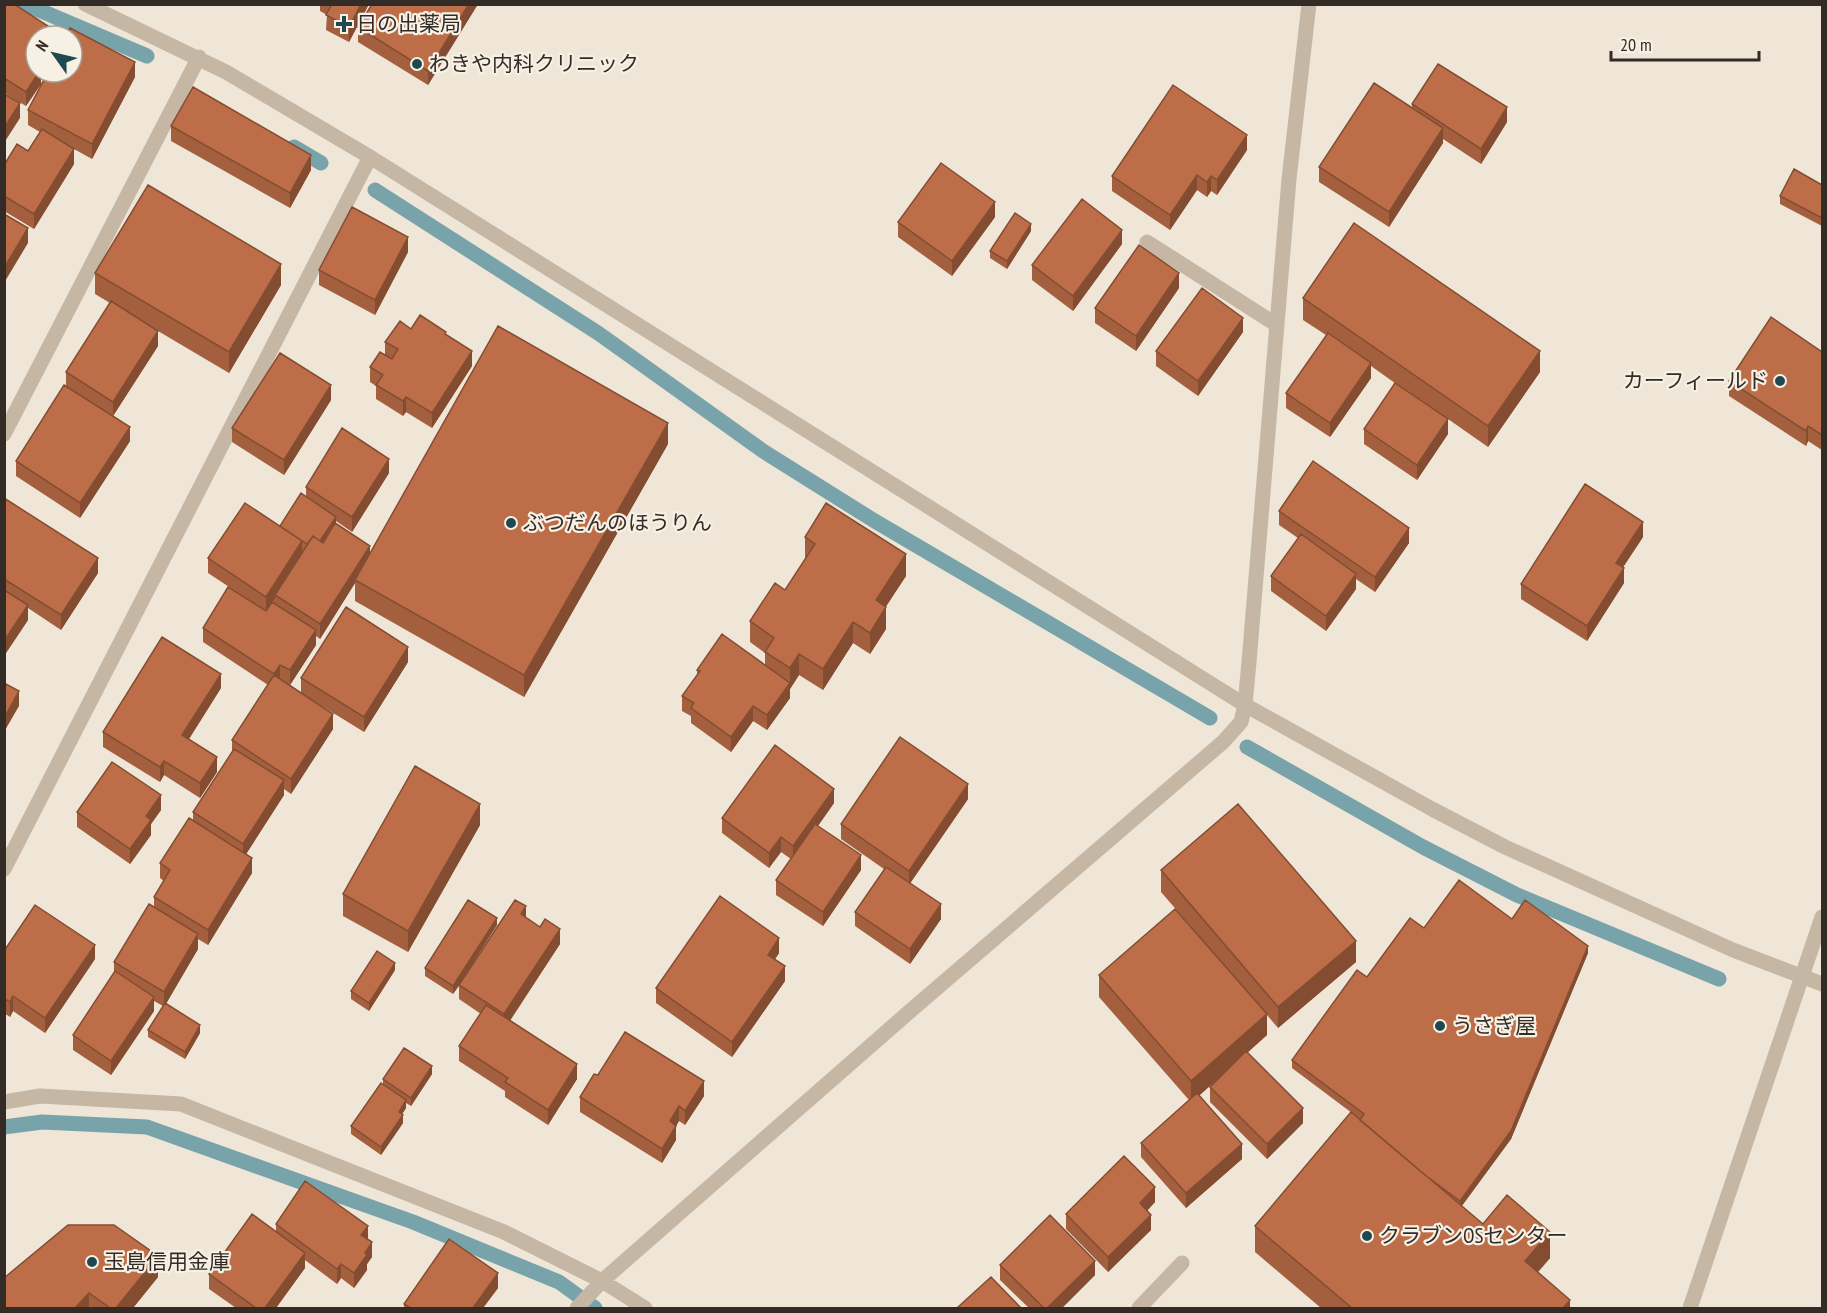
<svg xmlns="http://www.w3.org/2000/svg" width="1827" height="1313" viewBox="0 0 1827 1313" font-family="'PT Sans Narrow','Noto Sans JP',sans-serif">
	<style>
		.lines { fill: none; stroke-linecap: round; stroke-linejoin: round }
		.stream { stroke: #79a3aa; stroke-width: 15 }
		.minor { stroke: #c6b7a5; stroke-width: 15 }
		.wall { fill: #a35f3e }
		.shaded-wall { fill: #844d32 }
		.building { fill: #bd6e48; stroke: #844d32; stroke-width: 1.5 }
		.poi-dot { fill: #1f4950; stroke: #f7f0e4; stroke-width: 2 }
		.labels { text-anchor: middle; stroke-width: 4.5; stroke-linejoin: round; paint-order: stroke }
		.poi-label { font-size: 21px; fill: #322b26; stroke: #f7f0e4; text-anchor: start }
	</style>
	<rect width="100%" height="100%" fill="#efe6d8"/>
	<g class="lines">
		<!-- stream -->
		<path class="stream" d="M 25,4 L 147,56
			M 294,147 L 321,163
			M 375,190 L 598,333 L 763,451 L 873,520 L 1210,718
			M 1247,747 L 1423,847 L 1517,895 L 1719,979
			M 4,1127 L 42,1122 L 147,1127 L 413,1222 L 559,1282 L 595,1308"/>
		<!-- minor -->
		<path class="minor" d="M 85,4 L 226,72 L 370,157 L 1245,705 L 1432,809 L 1505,847 L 1733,950 L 1822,984
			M 1147,242 L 1277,325
			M 4,434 L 199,57
			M 4,869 L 370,157
			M 4,1102 L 40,1096 L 181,1104 L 504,1232 L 602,1281 L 645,1308
			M 577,1308 L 602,1281 L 909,1012 L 1223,742 L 1241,722 L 1245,705 L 1249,662 L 1289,179 L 1309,4
			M 1139,1308 L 1182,1263
			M 1690,1308 L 1822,917"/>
	</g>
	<!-- wall -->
	<path class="wall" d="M 4,4 L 51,36 L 36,36 L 36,72 L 41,72 L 41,84 L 26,106 L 4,93 Z
		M 320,4 L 369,4 L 349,42 L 326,30 L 327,15 L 320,11 Z
		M 478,4 L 428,85 L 358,42 L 358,27 Z
		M 135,77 L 92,159 L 74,149 L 74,164 L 34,229 L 4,211 L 4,165 L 28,151 L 40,132 L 28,125 L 28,110 Z
		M 1412,104 L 1507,122 L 1481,164 L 1443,139 L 1443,143 L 1389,227 L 1319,182 L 1319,167 L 1412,108 Z
		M 171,126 L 311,170 L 290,208 L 171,141 Z
		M 1247,150 L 1217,195 L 1211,191 L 1207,197 L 1197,190 L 1170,230 L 1112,191 L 1112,176 Z
		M 1822,185 L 1822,226 L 1780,204 L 1780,196 Z
		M 995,217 L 952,276 L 898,237 L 898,222 Z
		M 1031,231 L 1007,269 L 990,258 L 990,251 Z
		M 1122,244 L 1073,311 L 1032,280 L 1032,265 Z
		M 408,252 L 375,315 L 319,285 L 319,270 Z
		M 95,273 L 281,285 L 229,373 L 158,331 L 158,346 L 113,416 L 130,441 L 80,518 L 16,476 L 16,461 L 66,386 L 66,372 L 110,303 L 95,294 Z
		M 1179,288 L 1136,351 L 1095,323 L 1095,308 Z
		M 1303,298 L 1540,372 L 1488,447 L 1448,419 L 1448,434 L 1417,480 L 1364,444 L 1364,429 L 1416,398 L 1371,366 L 1371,378 L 1330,437 L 1286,408 L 1286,393 L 1326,335 L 1303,320 Z
		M 411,329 L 446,335 L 472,366 L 432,428 L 406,412 L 403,416 L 376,399 L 376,386 L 370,382 L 370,367 L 385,355 L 385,342 Z
		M 1243,332 L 1198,396 L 1156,366 L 1156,351 Z
		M 1822,352 L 1822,450 L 1808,441 L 1806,446 L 1729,396 L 1729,381 Z
		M 331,400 L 284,475 L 232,442 L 232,428 Z
		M 668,444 L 524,697 L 355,601 L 355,583 L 320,639 L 316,636 L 316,645 L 290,685 L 333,729 L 291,794 L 284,789 L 284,795 L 246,854 L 252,873 L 208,945 L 198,939 L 198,949 L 166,1004 L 200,1033 L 185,1059 L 148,1037 L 148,1030 L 163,1006 L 154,1001 L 154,1011 L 111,1075 L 73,1050 L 73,1035 L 114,973 L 114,962 L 154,907 L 154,897 L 164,881 L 160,878 L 160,863 L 193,821 L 193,812 L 232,752 L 232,740 L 268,685 L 203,642 L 203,628 L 261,608 L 208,573 L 208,558 L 280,526 L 306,496 L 306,487 L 389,473 L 352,532 L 336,521 L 336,524 L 370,554 Z
		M 4,498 L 98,573 L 61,630 L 28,608 L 28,620 L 4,656 Z
		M 1279,511 L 1409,543 L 1375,592 L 1356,579 L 1356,589 L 1326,631 L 1271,591 L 1271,576 L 1298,538 L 1279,525 Z
		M 805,537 L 906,576 L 885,607 L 886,629 L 870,654 L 853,643 L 823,690 L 799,675 L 790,689 L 790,698 L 767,730 L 753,721 L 731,752 L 691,723 L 691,716 L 682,711 L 682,696 L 697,675 L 697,670 L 765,665 L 765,653 L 750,642 L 750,621 L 785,590 L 805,559 Z
		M 1643,537 L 1623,567 L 1624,583 L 1587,641 L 1521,599 L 1521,584 Z
		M 408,662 L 364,732 L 301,693 L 301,678 Z
		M 221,688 L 189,739 L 217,772 L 200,798 L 164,775 L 160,782 L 103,747 L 103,732 Z
		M 968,799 L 910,883 L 941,919 L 910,964 L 855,926 L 855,912 L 884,869 L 841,839 L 841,824 Z
		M 834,803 L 818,826 L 861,870 L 823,926 L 776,895 L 776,880 L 791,859 L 781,852 L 769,868 L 722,833 L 722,818 Z
		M 161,810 L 151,824 L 151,835 L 130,864 L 77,827 L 77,812 Z
		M 480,825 L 408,952 L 343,916 L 343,894 Z
		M 1161,870 L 1356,962 L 1278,1028 L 1267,1015 L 1267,1035 L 1247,1053 L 1303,1123 L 1267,1159 L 1210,1102 L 1210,1087 L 1223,1074 L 1199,1095 L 1242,1159 L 1186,1208 L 1141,1157 L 1141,1143 L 1189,1100 L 1099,997 L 1099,975 L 1199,936 L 1161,892 Z
		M 526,917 L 560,944 L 510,1021 L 577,1079 L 548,1125 L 505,1097 L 505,1091 L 459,1061 L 459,1046 L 481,1014 L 459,999 L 459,986 L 453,994 L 425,976 L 425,968 L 497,925 L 474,961 Z
		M 1512,919 L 1588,953 L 1511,1139 L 1462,1206 L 1483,1224 L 1550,1258 L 1538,1272 L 1570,1308 L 1321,1308 L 1255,1252 L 1255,1226 L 1360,1119 L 1292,1068 L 1292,1060 L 1367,977 L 1424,928 Z
		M 4,951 L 95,959 L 45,1033 L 13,1011 L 10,1017 L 4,1013 Z
		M 779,953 L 775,959 L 785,981 L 732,1057 L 656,1003 L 656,988 Z
		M 395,970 L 369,1011 L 351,999 L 351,991 Z
		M 432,1074 L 411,1106 L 406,1103 L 406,1108 L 402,1114 L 403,1123 L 381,1155 L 351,1134 L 351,1126 L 383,1084 L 383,1079 Z
		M 598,1075 L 704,1096 L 685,1125 L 679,1121 L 676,1126 L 676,1140 L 662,1163 L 580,1112 L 580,1097 Z
		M 1155,1202 L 1147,1211 L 1151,1230 L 1108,1272 L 1066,1229 L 1066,1214 Z
		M 276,1224 L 368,1239 L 372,1257 L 367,1264 L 367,1270 L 354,1288 L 341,1278 L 337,1284 L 305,1260 L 305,1268 L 276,1308 L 236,1308 L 209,1289 L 209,1274 L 276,1231 Z
		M 1000,1265 L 1095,1275 L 1062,1308 L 1029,1308 L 1000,1280 Z
		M 158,1277 L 133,1308 L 4,1308 Z
		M 498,1288 L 483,1308 L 404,1308 L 404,1304 Z"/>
	<!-- shaded-wall -->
	<path class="shaded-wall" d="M 361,4 L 369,4 L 349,42 L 349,27 Z
		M 469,4 L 478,4 L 428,85 L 428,71 Z
		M 51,28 L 51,36 L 46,36 Z
		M 36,52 L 36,67 L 30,62 Z
		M 135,62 L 135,77 L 92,159 L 92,144 Z
		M 39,72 L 41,72 L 41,84 L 26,106 L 26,92 Z
		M 20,103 L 20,118 L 4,143 L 4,128 Z
		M 1507,107 L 1507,122 L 1481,164 L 1481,149 Z
		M 1443,128 L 1443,143 L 1389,227 L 1389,212 Z
		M 1247,135 L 1247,150 L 1217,195 L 1217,180 Z
		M 74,149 L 74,164 L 34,229 L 34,214 Z
		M 311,155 L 311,170 L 290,208 L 290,193 Z
		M 1197,175 L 1197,190 L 1170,230 L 1170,215 Z
		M 1211,176 L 1211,191 L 1207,197 L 1207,182 Z
		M 995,202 L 995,217 L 952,276 L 952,261 Z
		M 1031,224 L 1031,231 L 1007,269 L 1007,261 Z
		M 28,228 L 28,243 L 4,283 L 4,268 Z
		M 1122,230 L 1122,244 L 1073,311 L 1073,296 Z
		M 408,237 L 408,252 L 375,315 L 375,300 Z
		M 281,264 L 281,285 L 229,373 L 229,352 Z
		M 1179,273 L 1179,288 L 1136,351 L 1136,336 Z
		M 1243,318 L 1243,332 L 1198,396 L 1198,381 Z
		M 158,331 L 158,346 L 113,416 L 113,402 Z
		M 472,351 L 472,366 L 432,428 L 432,413 Z
		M 1540,351 L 1540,372 L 1488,447 L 1488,426 Z
		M 1371,363 L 1371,378 L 1330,437 L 1330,423 Z
		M 331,385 L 331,400 L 284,475 L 284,460 Z
		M 406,397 L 406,412 L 403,416 L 403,401 Z
		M 1448,419 L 1448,434 L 1417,480 L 1417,465 Z
		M 668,423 L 668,444 L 524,697 L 524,675 Z
		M 1808,426 L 1808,441 L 1806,446 L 1806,431 Z
		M 130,427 L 130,441 L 80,518 L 80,503 Z
		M 389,459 L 389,473 L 352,532 L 352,517 Z
		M 336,517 L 336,525 L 320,548 L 320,541 Z
		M 1643,522 L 1643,537 L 1616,578 L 1616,563 Z
		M 1409,528 L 1409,543 L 1375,592 L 1375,577 Z
		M 302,541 L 302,556 L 275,595 L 275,598 L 266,612 L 266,597 Z
		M 370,546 L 370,560 L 355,580 L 355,583 L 320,639 L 320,624 Z
		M 906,554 L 906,576 L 876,622 L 876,600 Z
		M 98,558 L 98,573 L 61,630 L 61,615 Z
		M 1624,568 L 1624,583 L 1587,641 L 1587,626 Z
		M 1356,574 L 1356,589 L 1326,631 L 1326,616 Z
		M 28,605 L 28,620 L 4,656 L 4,641 Z
		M 886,607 L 886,629 L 870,654 L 870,633 Z
		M 853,622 L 853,643 L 823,690 L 823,669 Z
		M 316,630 L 316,645 L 290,685 L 290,670 Z
		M 408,647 L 408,662 L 364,732 L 364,717 Z
		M 799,654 L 799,675 L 790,689 L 790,668 Z
		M 280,665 L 280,680 L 274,688 L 274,674 Z
		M 221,674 L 221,688 L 182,750 L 182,735 Z
		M 790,683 L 790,698 L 767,730 L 767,715 Z
		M 19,691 L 19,706 L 4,732 L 4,718 Z
		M 753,706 L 753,721 L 731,752 L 731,737 Z
		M 333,714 L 333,729 L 291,794 L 291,779 Z
		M 217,757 L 217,772 L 200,798 L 200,783 Z
		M 164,761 L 164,775 L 160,782 L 160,767 Z
		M 284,780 L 284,795 L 243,859 L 243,844 Z
		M 968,784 L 968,799 L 909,885 L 909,871 Z
		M 834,789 L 834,803 L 793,861 L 793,846 Z
		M 161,795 L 161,810 L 151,824 L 151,835 L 130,864 L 130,849 L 146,816 Z
		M 480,804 L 480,825 L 408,952 L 408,931 Z
		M 781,837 L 781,852 L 769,868 L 769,853 Z
		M 861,855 L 861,870 L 823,926 L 823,912 Z
		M 252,858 L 252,873 L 208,945 L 208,930 Z
		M 941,904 L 941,919 L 910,964 L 910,949 Z
		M 526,906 L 526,921 L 521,914 Z
		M 497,918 L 497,925 L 453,994 L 453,986 Z
		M 560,929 L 560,944 L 504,1029 L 504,1014 Z
		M 198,934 L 198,949 L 164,1007 L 164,992 Z
		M 779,938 L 779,953 L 768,970 L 768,955 Z
		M 1356,941 L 1356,962 L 1278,1028 L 1278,1007 Z
		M 95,945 L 95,959 L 45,1033 L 45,1018 Z
		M 1588,946 L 1588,953 L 1511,1139 L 1460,1208 L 1460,1201 Z
		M 395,963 L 395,970 L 369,1011 L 369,1003 Z
		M 785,966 L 785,981 L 732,1057 L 732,1042 Z
		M 13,996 L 13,1011 L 10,1017 L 10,1002 Z
		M 154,997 L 154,1011 L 111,1075 L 111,1061 Z
		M 1267,1014 L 1267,1035 L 1191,1103 L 1191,1081 Z
		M 200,1025 L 200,1033 L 185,1059 L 185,1052 Z
		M 577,1064 L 577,1079 L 548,1125 L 548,1110 Z
		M 432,1066 L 432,1074 L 411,1106 L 411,1098 Z
		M 704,1081 L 704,1096 L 685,1125 L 685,1111 Z
		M 406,1100 L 406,1108 L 399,1119 L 399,1112 Z
		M 679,1106 L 679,1121 L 676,1126 L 676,1140 L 662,1163 L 662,1149 L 670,1121 Z
		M 1303,1108 L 1303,1123 L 1267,1159 L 1267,1144 Z
		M 403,1115 L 403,1123 L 381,1155 L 381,1147 Z
		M 1242,1144 L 1242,1159 L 1186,1208 L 1186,1193 Z
		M 1155,1187 L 1155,1202 L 1140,1218 L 1140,1203 Z
		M 1151,1215 L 1151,1230 L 1108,1272 L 1108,1257 Z
		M 368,1226 L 368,1241 L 361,1235 Z
		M 1550,1232 L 1550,1258 L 1525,1287 L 1525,1261 Z
		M 372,1242 L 372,1257 L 367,1264 L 367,1270 L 354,1288 L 354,1273 L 365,1253 Z
		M 305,1253 L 305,1268 L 276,1308 L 265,1308 Z
		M 158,1256 L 158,1277 L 133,1308 L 116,1308 Z
		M 1095,1261 L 1095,1275 L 1062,1308 L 1047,1308 Z
		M 341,1264 L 341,1278 L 337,1284 L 337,1269 Z
		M 498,1273 L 498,1288 L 483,1308 L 473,1308 Z
		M 89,1293 L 89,1308 L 75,1308 Z
		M 1570,1300 L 1570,1308 L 1563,1308 Z"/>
	<!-- building -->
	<path class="building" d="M 4,4 L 14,4 L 51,28 L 46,36 L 36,36 L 36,52 L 30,62 L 36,66 L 36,72 L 39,72 L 26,92 L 4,78 Z
		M 332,4 L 361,4 L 349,27 L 326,15 Z
		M 372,4 L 469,4 L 428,71 L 358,27 Z
		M 70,28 L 135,62 L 92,144 L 28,110 L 48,72 L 72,72 L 72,36 L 66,36 Z
		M 1438,64 L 1507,107 L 1481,149 L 1412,104 Z
		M 1374,83 L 1443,128 L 1389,212 L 1319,167 Z
		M 1173,85 L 1247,135 L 1217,180 L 1211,176 L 1207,182 L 1197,175 L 1170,215 L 1112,176 Z
		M 193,87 L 311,155 L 290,193 L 171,126 Z
		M 4,94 L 20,103 L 4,128 Z
		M 42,129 L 74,149 L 34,214 L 4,196 L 4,165 L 17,144 L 28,151 Z
		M 941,163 L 995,202 L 952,261 L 898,222 Z
		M 1794,169 L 1822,185 L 1822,218 L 1780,196 Z
		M 148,185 L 281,264 L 229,352 L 95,273 Z
		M 1082,199 L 1122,230 L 1073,296 L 1032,265 Z
		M 352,207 L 408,237 L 375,300 L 319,270 Z
		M 1015,213 L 1031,224 L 1007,261 L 990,251 Z
		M 4,214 L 28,228 L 4,268 Z
		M 1354,223 L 1540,351 L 1488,426 L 1303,298 Z
		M 1139,245 L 1179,273 L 1136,336 L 1095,308 Z
		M 1202,288 L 1243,318 L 1198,381 L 1156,351 Z
		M 111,301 L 158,331 L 113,402 L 66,372 Z
		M 420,315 L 446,332 L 445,334 L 472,351 L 432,413 L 406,397 L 403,401 L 376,385 L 383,375 L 370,367 L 380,352 L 392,359 L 398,349 L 385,342 L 400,321 L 411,329 Z
		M 1771,317 L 1822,352 L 1822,435 L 1808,426 L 1806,431 L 1729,381 Z
		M 498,326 L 668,423 L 524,675 L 355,580 Z
		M 1328,333 L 1371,363 L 1330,423 L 1286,393 Z
		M 280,353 L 331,385 L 284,460 L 232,428 Z
		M 1395,383 L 1448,419 L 1417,465 L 1364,429 Z
		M 64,385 L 130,427 L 80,503 L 16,461 Z
		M 342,428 L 389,459 L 352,517 L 306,487 Z
		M 1313,461 L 1409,528 L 1375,577 L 1279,511 Z
		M 1585,484 L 1643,522 L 1616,563 L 1624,568 L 1587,626 L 1521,584 Z
		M 301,493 L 336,517 L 320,541 L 313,536 L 307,544 L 280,526 Z
		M 4,498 L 98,558 L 61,615 L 4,579 Z
		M 245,503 L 302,541 L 266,597 L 208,558 Z
		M 826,503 L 906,554 L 876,600 L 886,607 L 870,633 L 853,622 L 823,669 L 799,654 L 790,668 L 765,652 L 774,638 L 750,621 L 775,583 L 785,590 L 815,544 L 805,537 Z
		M 335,523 L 370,546 L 320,624 L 275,595 L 313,536 L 323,543 Z
		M 1301,534 L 1356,574 L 1326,616 L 1271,576 Z
		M 228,587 L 266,611 L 272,602 L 316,630 L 290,670 L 280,665 L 274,674 L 203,628 Z
		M 4,590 L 28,605 L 4,641 Z
		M 346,607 L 408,647 L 364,717 L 301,678 Z
		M 722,634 L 790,683 L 767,715 L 753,706 L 731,737 L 691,708 L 694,703 L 682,696 L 700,671 L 697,670 Z
		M 162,637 L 221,674 L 182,735 L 217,757 L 200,783 L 164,761 L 160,767 L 103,732 Z
		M 274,675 L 333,714 L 291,779 L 232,740 Z
		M 4,683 L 19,691 L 4,718 Z
		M 900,737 L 968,784 L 909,871 L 841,824 Z
		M 775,745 L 834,789 L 793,846 L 781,837 L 769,853 L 722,818 Z
		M 234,749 L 284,780 L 243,844 L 193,812 Z
		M 112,762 L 161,795 L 146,816 L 151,820 L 130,849 L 77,812 Z
		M 415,766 L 480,804 L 408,931 L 343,894 Z
		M 1238,804 L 1356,941 L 1278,1007 L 1161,870 Z
		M 189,818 L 252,858 L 208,930 L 154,897 L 170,870 L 160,863 Z
		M 815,824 L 861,855 L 823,912 L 776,880 Z
		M 886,867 L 941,904 L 910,949 L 855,912 Z
		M 1459,880 L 1512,919 L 1525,900 L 1588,946 L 1511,1131 L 1460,1201 L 1425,1175 L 1360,1120 L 1364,1114 L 1292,1060 L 1357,970 L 1367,977 L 1410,918 L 1424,928 Z
		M 720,896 L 779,938 L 768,955 L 785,966 L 732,1042 L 656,988 Z
		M 468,900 L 497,918 L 453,986 L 425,968 Z
		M 515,900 L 526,906 L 521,914 L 540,927 L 545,919 L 560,929 L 504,1014 L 459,985 Z
		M 149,904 L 198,934 L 164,992 L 114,962 Z
		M 35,905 L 95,945 L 45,1018 L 13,996 L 10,1002 L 4,998 L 4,951 Z
		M 1175,909 L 1267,1014 L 1191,1081 L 1099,975 Z
		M 377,951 L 395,963 L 369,1003 L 351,991 Z
		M 115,971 L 154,997 L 111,1061 L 73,1035 Z
		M 165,1003 L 200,1025 L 185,1052 L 148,1030 Z
		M 486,1005 L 577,1064 L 548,1110 L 505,1082 L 508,1078 L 459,1046 Z
		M 625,1032 L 704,1081 L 685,1111 L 679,1106 L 670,1121 L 676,1126 L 662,1149 L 580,1097 L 594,1074 L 598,1075 Z
		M 404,1048 L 432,1066 L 411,1098 L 383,1079 Z
		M 1246,1051 L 1303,1108 L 1267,1144 L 1210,1087 Z
		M 381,1083 L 406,1100 L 399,1112 L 403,1115 L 381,1147 L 351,1126 Z
		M 1197,1093 L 1242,1144 L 1186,1193 L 1141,1143 Z
		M 1351,1112 L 1483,1224 L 1507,1195 L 1550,1232 L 1525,1261 L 1570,1300 L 1563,1308 L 1352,1308 L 1255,1226 Z
		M 1124,1156 L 1155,1187 L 1140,1203 L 1151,1215 L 1108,1257 L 1066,1214 Z
		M 305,1181 L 368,1226 L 361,1235 L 372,1242 L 365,1253 L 367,1255 L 354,1273 L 341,1264 L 337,1269 L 276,1224 Z
		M 252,1214 L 305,1253 L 265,1308 L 256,1308 L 209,1274 Z
		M 1050,1215 L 1095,1261 L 1047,1308 L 1044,1308 L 1000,1265 Z
		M 68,1225 L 114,1225 L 158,1256 L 116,1308 L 110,1308 L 89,1293 L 75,1308 L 4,1308 L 4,1278 Z
		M 449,1239 L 498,1273 L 473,1308 L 411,1308 L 404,1304 Z
		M 991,1277 L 1021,1308 L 957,1308 Z"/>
	<!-- markers -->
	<g class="poi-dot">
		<path d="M341 15h6v6h6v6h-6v6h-6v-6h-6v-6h6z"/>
		<circle cx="417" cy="64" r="6"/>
		<circle cx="1780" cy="381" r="6"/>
		<circle cx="511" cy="523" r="6"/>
		<circle cx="1440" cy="1026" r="6"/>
		<circle cx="1367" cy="1236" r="6"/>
		<circle cx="92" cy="1262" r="6"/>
	</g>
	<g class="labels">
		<!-- poi labels -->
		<g class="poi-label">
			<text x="356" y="31">日の出薬局</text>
			<text x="429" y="71">わきや内科クリニック</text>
			<text x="1768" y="388" text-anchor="end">カーフィールド</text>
			<text x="523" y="530">ぶつだんのほうりん</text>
			<text x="1452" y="1033">うさぎ屋</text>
			<text x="1379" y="1243">クラブンOSセンター</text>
			<text x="104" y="1269">玉島信用金庫</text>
		</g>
	</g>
	<!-- border -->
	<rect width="1827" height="1313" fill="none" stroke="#322b26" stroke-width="12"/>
	<!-- north arrow -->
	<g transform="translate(54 54) rotate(304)"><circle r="28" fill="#f7f0e4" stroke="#a8a198" stroke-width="1.5"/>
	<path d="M0-4.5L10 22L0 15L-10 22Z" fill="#1f4950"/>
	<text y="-9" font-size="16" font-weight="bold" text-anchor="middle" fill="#322b26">N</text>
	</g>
	<!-- scale -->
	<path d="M1611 51v9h148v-9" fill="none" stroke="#322b26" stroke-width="3"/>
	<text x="1620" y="51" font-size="18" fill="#322b26" stroke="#f7f0e4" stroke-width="4.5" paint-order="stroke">20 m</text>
</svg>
